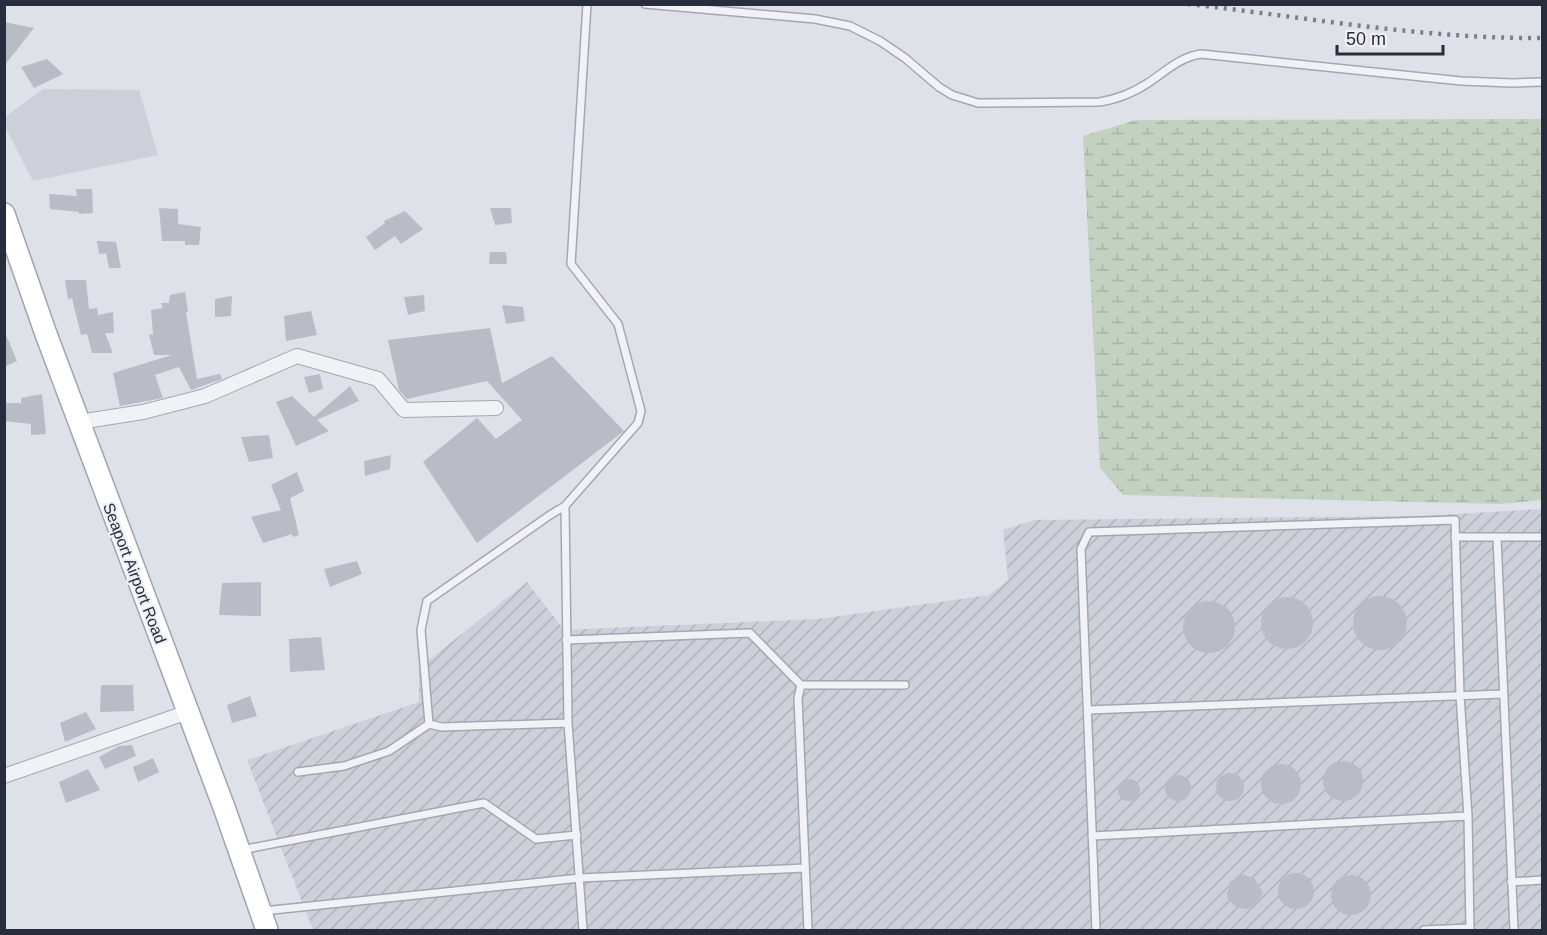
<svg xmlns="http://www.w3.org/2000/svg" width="1547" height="935" viewBox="0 0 1547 935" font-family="Helvetica,sans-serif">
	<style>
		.built { fill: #cdd0d9 }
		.industrial { fill: url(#industrial-furrows) }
		.wetland { fill: url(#wetland-marsh) }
		.building { fill: #b9bcc7 }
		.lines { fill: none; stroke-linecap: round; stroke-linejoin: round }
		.lane-casing { stroke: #a4a7b2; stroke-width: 10 }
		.street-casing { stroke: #a4a7b2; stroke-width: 16 }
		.primary-casing { stroke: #9ea4b3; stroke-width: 24 }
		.lane { stroke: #f1f2f6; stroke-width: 7 }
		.street { stroke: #f1f2f6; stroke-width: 14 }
		.primary { stroke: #fff; stroke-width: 21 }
		.rail { stroke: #797e91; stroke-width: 4.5; stroke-dasharray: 3 6; stroke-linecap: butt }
		.labels { text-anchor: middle; stroke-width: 4.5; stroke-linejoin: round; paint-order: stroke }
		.street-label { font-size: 16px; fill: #282d3e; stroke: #eef0f5 }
	</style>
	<defs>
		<pattern id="industrial-furrows" width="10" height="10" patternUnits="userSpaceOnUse" patternTransform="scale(1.5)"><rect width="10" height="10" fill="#cdd0d9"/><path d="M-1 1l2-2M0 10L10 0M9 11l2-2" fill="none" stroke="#b0b3bb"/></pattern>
		<pattern id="wetland-marsh" width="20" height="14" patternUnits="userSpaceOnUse" patternTransform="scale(1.5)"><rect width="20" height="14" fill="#c2d1c0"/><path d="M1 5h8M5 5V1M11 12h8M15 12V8" fill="none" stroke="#a7b4a6"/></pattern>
	</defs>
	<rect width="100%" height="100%" fill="#dfe1e8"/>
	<!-- built -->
	<path class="built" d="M 43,89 L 139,90 L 158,155 L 33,181 L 5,126 L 5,117 Z"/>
	<!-- industrial -->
	<path class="industrial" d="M 1542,509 L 1542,930 L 313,930 L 247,760 L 419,702 L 419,668 L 527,582 L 564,630 L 819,619 L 989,595 L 1008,580 L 1003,530 L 1034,520 L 1418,516 Z"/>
	<!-- wetland -->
	<path class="wetland" d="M 1542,119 L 1542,500 L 1501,504 L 1123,495 L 1100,468 L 1083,136 L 1136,120 Z"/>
	<!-- building -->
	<path class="building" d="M 4,22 L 34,28 L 4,66 Z
		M 47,59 L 63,74 L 34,88 L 21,67 Z
		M 76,189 L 92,189 L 93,213 L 79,214 L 79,212 L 50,209 L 49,194 L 77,196 Z
		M 159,208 L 178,209 L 178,224 L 201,227 L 199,245 L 185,245 L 185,241 L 162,241 Z
		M 490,208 L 511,208 L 512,223 L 495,225 Z
		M 405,211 L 423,229 L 401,244 L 395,236 L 375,250 L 366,237 L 385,223 L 384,221 Z
		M 97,241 L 116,242 L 121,268 L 109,268 L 106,253 L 99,254 Z
		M 490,252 L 506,252 L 507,264 L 489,264 Z
		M 65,280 L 86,280 L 89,309 L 97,308 L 98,315 L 113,312 L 114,333 L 105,333 L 113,353 L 92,353 L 87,334 L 81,335 L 72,298 L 68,299 Z
		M 185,292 L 188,312 L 186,312 L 197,379 L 220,374 L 222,379 L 191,390 L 179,367 L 155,375 L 163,398 L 120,406 L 113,373 L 172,355 L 154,355 L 149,335 L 153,334 L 151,310 L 163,308 L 161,303 L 169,303 L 170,295 Z
		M 424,295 L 425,311 L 408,315 L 404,297 Z
		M 232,296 L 231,316 L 215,317 L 215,299 Z
		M 502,305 L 523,307 L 525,321 L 506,324 Z
		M 311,311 L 317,335 L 286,341 L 284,316 Z
		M 490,328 L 502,383 L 552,356 L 624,431 L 477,543 L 423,462 L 477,418 L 496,439 L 522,420 L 487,381 L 407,399 L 399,390 L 388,340 Z
		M 4,330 L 17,361 L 4,367 Z
		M 320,374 L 323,389 L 309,393 L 304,377 Z
		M 350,386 L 359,401 L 317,420 L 329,431 L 296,446 L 276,402 L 292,396 L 314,417 Z
		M 42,394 L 46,434 L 31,435 L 31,424 L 4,421 L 4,403 L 21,403 L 21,398 Z
		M 269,435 L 273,458 L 249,462 L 241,437 Z
		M 391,455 L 390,469 L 365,476 L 364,461 Z
		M 297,472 L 304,491 L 290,498 L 299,535 L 293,537 L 292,534 L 263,543 L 251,517 L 281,510 L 271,485 Z
		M 357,561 L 362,574 L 330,587 L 324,569 Z
		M 261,582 L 261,616 L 219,615 L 222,583 Z
		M1353 623a27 27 0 1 1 54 0a27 27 0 1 1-54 0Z
		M1261 623a26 26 0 1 1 52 0a26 26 0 1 1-52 0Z
		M1183 627a26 26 0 1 1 52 0a26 26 0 1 1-52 0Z
		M 321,637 L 325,670 L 290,672 L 289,639 Z
		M 101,685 L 133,685 L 134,711 L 100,712 Z
		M 250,696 L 257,716 L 232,723 L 227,705 Z
		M 86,712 L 96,729 L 65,742 L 60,723 Z
		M 132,745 L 136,756 L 105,769 L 99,757 L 119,746 Z
		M 153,758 L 159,772 L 138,782 L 133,767 Z
		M1323 781a20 20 0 1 1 40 0a20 20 0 1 1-40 0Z
		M1261 784a20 20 0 1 1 40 0a20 20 0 1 1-40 0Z
		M 88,769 L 100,790 L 66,803 L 59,782 Z
		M1216 787a14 14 0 1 1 28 0a14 14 0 1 1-28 0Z
		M1165 788a13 13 0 1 1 26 0a13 13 0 1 1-26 0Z
		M1118 790a11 11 0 1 1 22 0a11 11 0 1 1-22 0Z
		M1278 891a18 18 0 1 1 36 0a18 18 0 1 1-36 0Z
		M 1239,875 L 1245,875 L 1255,879 L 1263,893 L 1257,903 L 1248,909 L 1237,908 L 1228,899 L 1227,894 L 1230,882 Z
		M1331 895a20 20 0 1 1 40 0a20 20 0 1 1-40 0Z"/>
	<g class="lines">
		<!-- lane casing -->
		<g class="lane-casing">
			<path id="lane" d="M 645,4 L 815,19 L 850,26 L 880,41 L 905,58 L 939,87 L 952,95 L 978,103 L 1100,102 C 1117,99 1133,93 1148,83 C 1166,71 1180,57 1201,54 L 1461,81 L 1512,83 L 1542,82
				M 565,506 L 568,723 L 583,930
				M 1455,537 L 1542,537
				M 1497,538 L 1514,930
				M 566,640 L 750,633 L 801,685 L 905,685
				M 801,685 L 798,698 L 808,930
				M 1088,710 L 1503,694
				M 429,724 L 421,630 L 427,601 L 550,515 L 565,506 L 638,423 L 641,411 L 618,324 L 571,264 L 587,4
				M 298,772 L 344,766 L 389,751 L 429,724 L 442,727 L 568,723
				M 1092,836 L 1468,816
				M 241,850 L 484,803 L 536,839 L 577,835
				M 1511,882 L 1542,880
				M 263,911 L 580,878 L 805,868
				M 1096,930 L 1081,549 L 1089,532 L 1455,520 L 1460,695 L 1468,816 L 1470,930
				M 1424,930 L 1470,928"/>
		</g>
		<!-- street casing -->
		<g class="street-casing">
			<path id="street" d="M 79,422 L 143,412 L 205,396 L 297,356 L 378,379 L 404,410 L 496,408
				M 4,776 L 188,712"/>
		</g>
		<!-- primary casing -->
		<g class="primary-casing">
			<path id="primary" d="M 4,214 L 46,334 L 225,810 L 267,930"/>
		</g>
		<!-- lane -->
		<use href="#lane" class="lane"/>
		<!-- street -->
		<use href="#street" class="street"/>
		<!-- primary -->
		<use href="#primary" class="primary"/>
		<!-- rail -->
		<path class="rail" d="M 1188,4 C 1306,17 1423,39 1542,38"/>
	</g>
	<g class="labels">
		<!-- street labels -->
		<g class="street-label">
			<text transform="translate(135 573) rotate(69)" y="6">Seaport Airport Road</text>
		</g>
	</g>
	<!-- border -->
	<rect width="1547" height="935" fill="none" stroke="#282d3e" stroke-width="12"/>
	<!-- scale -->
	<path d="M1337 45v9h106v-9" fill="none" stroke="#282d3e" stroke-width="3"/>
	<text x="1346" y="45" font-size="18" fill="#282d3e" stroke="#eef0f5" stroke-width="4.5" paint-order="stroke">50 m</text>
</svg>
